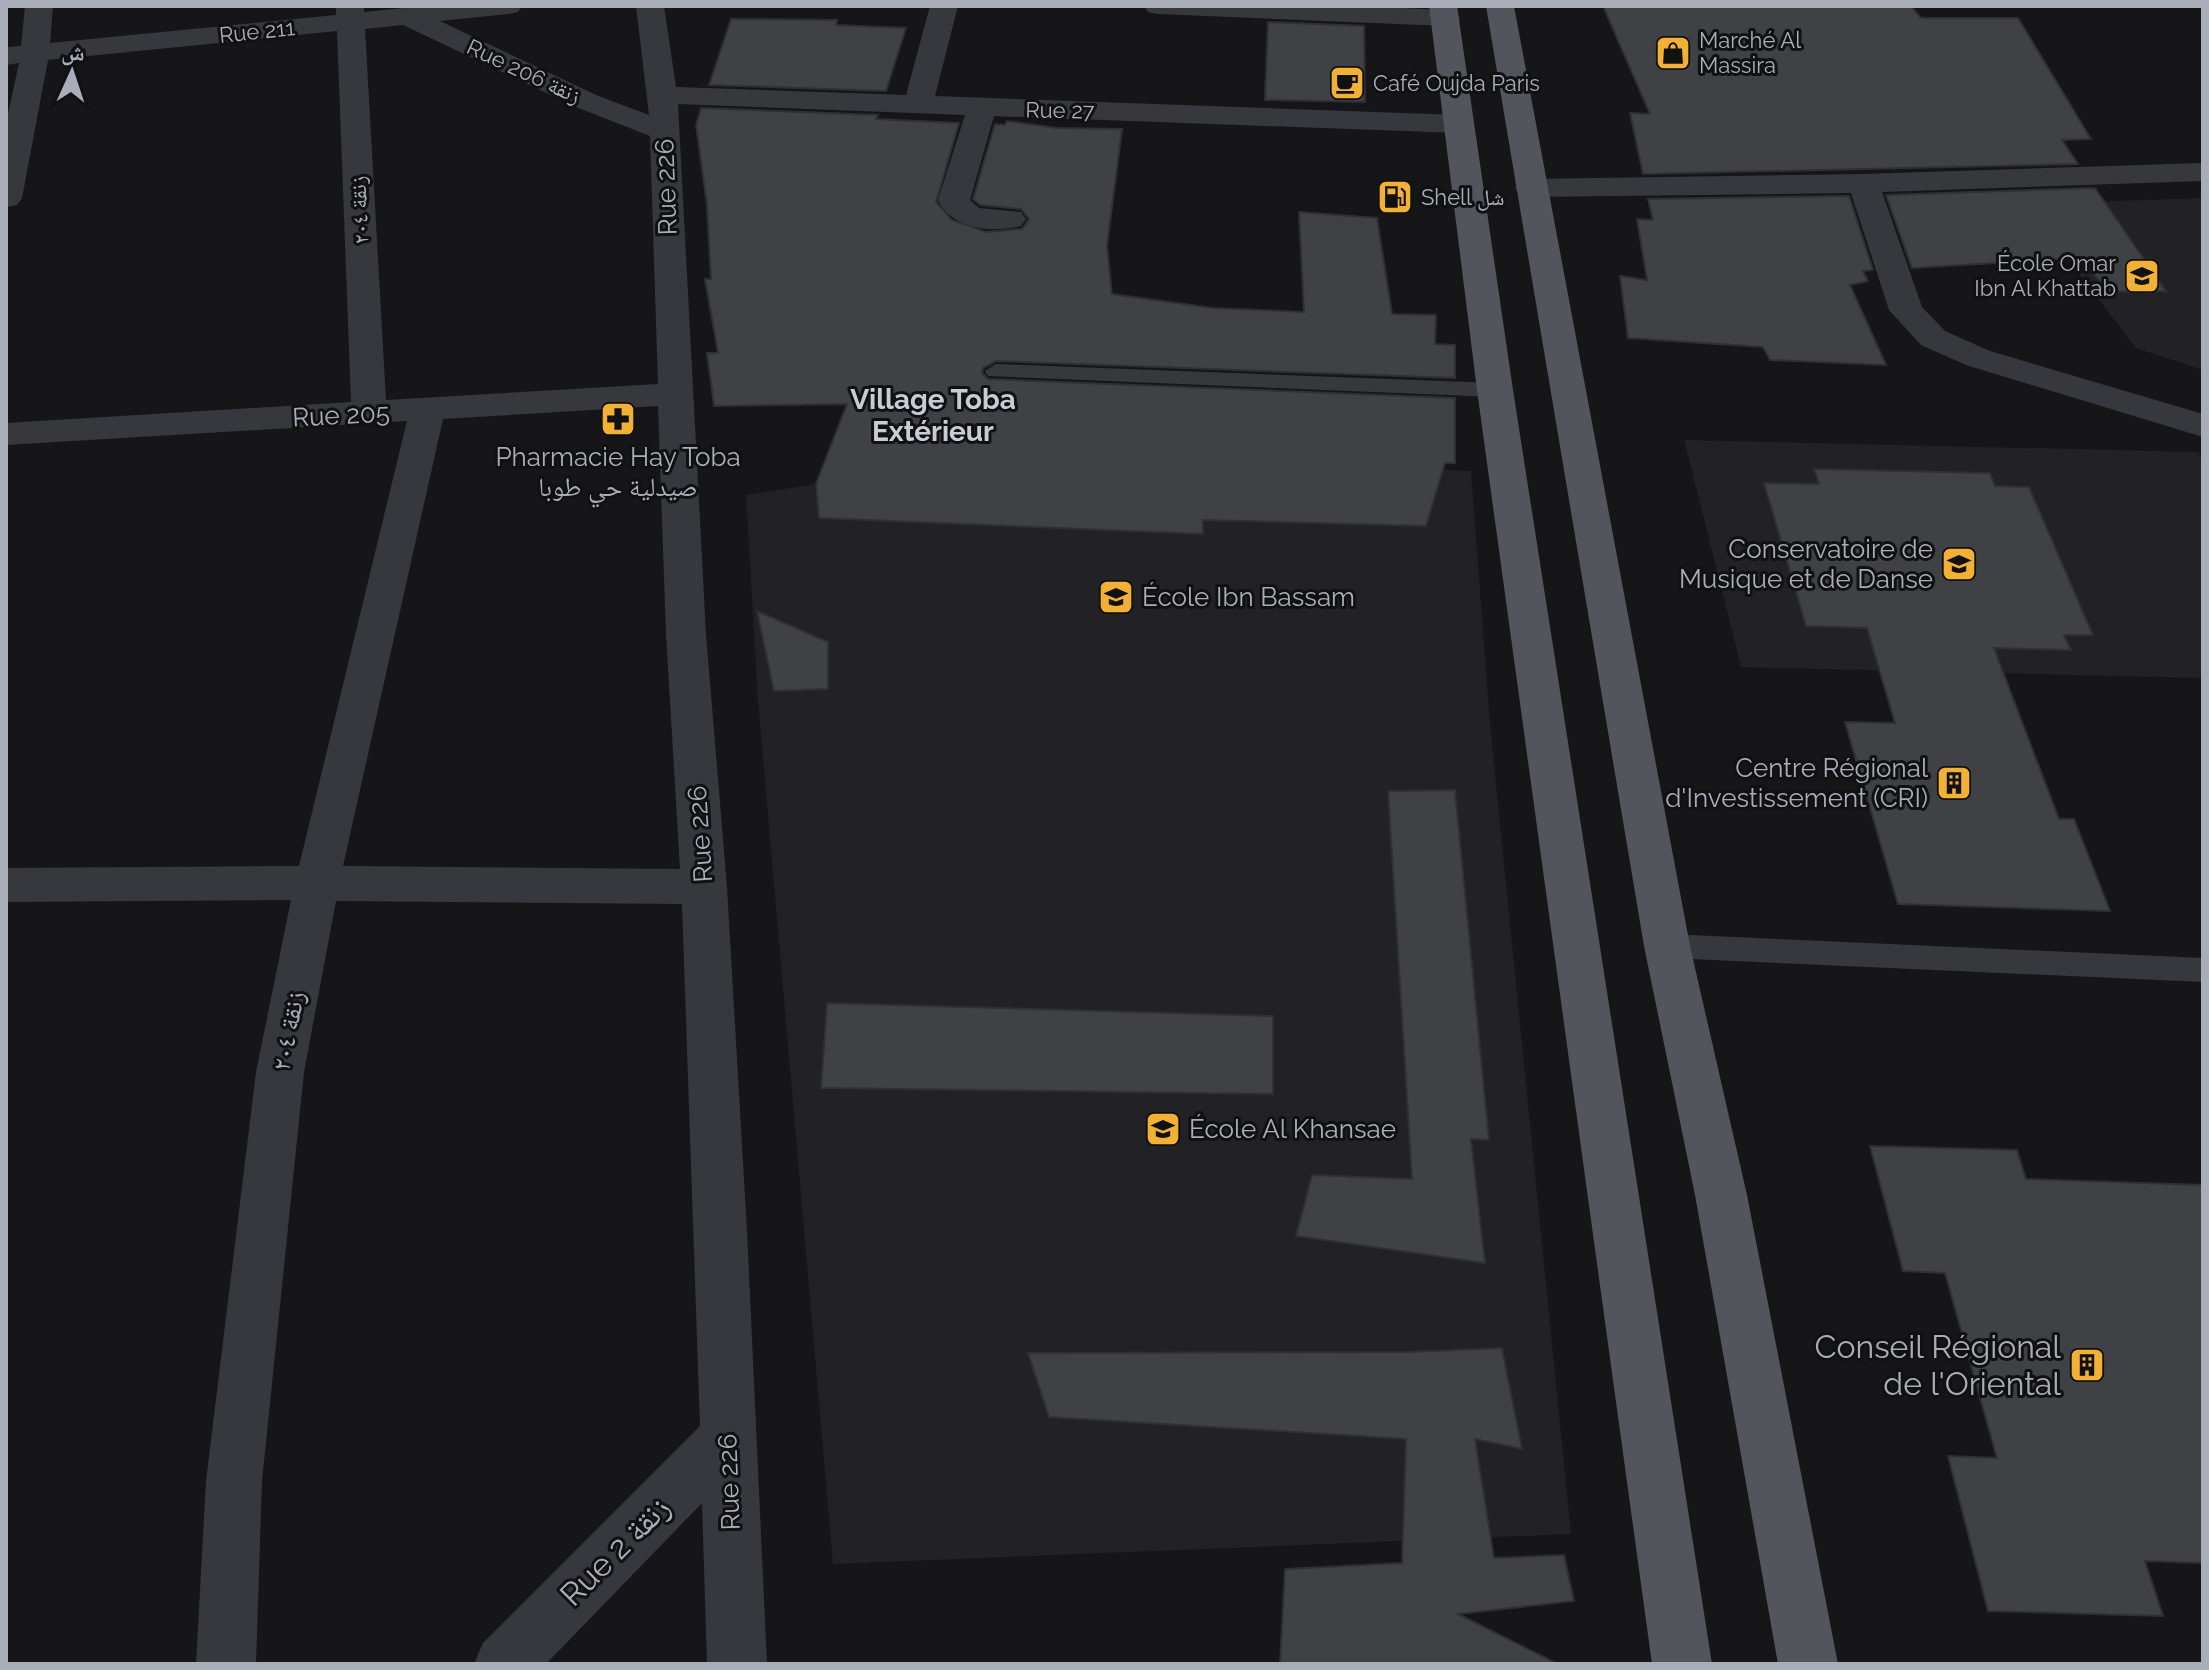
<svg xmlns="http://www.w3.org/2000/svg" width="2209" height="1670" viewBox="0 0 2209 1670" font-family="Raleway,'Noto Naskh Arabic',sans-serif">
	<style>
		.built { fill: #222225 }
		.building { fill: #404145; stroke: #303034; stroke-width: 2 }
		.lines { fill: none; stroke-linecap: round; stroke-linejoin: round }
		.lane { fill: #37383d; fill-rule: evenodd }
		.street { fill: #37383d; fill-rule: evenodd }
		.primary { fill: #53555c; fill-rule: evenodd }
		.labels { text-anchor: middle; stroke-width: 6; stroke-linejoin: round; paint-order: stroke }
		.far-street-label { font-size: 22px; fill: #a8adb8; stroke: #111113 }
		.far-poi-label { font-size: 22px; fill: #a8adb8; stroke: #111113; text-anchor: start }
		.street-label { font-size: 26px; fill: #a8adb8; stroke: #111113 }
		.poi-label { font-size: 26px; fill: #a8adb8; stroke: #111113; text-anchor: end }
		.neighbourhood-label { font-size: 28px; font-weight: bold; fill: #c9ccd4; stroke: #111113 }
		.near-poi-label { font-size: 32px; fill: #a8adb8; stroke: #111113; text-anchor: end }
		.near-street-label { font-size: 32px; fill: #a8adb8; stroke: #111113 }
	</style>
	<rect width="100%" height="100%" fill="#161618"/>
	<!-- built -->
	<path class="built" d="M 2203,198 L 2203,370 L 2136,348 L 2025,204 Z
		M 1684,440 L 2198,452 L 2203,461 L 2203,678 L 1741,667 Z
		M 831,446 L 1471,471 L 1490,724 L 1571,1534 L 833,1564 L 758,700 L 746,495 L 816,484 Z"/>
	<!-- building -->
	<path class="building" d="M 1603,6 L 1911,6 L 1921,18 L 2018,18 L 2091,139 L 2062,140 L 2078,164 L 1643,174 L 1630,113 L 1650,114 Z
		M 731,19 L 837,20 L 836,25 L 906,28 L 886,91 L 709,85 Z
		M 1268,22 L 1364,26 L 1365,102 L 1265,100 Z
		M 701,108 L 878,115 L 876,119 L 959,123 L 936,202 L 952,220 L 986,232 L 1022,229 L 1029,219 L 1021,209 L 980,205 L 973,199 L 995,124 L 1005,125 L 1007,121 L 1057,128 L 1122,129 L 1107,246 L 1112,294 L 1213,308 L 1304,312 L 1299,212 L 1377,218 L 1392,314 L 1436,315 L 1435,344 L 1455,345 L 1455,378 L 996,361 L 983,368 L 982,373 L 988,379 L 1455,398 L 1455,463 L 1445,463 L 1426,526 L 1203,520 L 1203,534 L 819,518 L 816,484 L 847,404 L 714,406 L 707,353 L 718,353 L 705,279 L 711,279 L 707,205 L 696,125 Z
		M 2095,188 L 2166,291 L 2109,292 L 2080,258 L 1912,268 L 1886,195 Z
		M 1849,196 L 1873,270 L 1863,271 L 1868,281 L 1850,285 L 1886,365 L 1770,360 L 1763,347 L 1628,338 L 1620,276 L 1647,280 L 1637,219 L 1653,220 L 1648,199 Z
		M 1814,469 L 1990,473 L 1995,486 L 2029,487 L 2093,635 L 2064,635 L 2071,650 L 1994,648 L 2059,819 L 2074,819 L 2110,911 L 1898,904 L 1845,722 L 1895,723 L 1867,628 L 1806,626 L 1764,483 L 1819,484 Z
		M 757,611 L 828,642 L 828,689 L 774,691 Z
		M 1455,790 L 1489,1140 L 1471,1139 L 1485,1263 L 1296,1236 L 1312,1175 L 1412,1179 L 1388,791 Z
		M 827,1003 L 1273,1016 L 1273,1094 L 821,1088 Z
		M 1870,1146 L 2017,1150 L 2026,1179 L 2203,1185 L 2203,1563 L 2145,1561 L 2163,1616 L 1988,1611 L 1948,1456 L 1997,1458 L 1945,1273 L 1903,1271 Z
		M 1502,1348 L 1522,1449 L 1475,1439 L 1494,1558 L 1564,1555 L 1574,1601 L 1458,1614 L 1558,1664 L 1280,1664 L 1285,1569 L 1402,1563 L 1406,1439 L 1049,1417 L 1028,1353 L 1407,1352 Z"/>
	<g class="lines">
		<!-- lane -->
		<path class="lane" d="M 996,364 L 1495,383 L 1503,385 L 1506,390 L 1503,395 L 1495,397 L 988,376 L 985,371 Z
			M 1667,934 L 2203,958 L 2203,982 L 1667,958 L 1657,954 L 1652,946 L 1657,938 Z"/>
		<!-- street -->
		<path class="street" d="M 25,6 L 53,6 L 50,43 L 336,15 L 336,6 L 364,6 L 364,12 L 424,6 L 522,6 L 518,12 L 508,14 L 440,21 L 596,95 L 649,115 L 636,6 L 664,6 L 676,87 L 906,95 L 930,6 L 958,6 L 935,96 L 1458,115 L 1469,118 L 1473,124 L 1469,130 L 1458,133 L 994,116 L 970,200 L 979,208 L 1021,212 L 1026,219 L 1021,226 C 992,233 953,230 938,200 L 965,115 L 678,104 L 706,634 L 727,887 L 747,1231 L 767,1664 L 707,1664 L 702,1503 L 546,1664 L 474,1664 L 483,1643 L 700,1426 L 682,904 L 336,901 L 304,1072 L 262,1481 L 256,1664 L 196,1664 L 206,1481 L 256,1072 L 291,900 L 6,902 L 6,868 L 299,866 L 407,421 L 6,445 L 6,423 L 351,402 L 337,31 L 48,60 L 22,198 L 17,205 L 6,207 L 6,123 L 19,63 L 6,65 L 6,47 L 21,46 ZM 403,25 L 576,107 L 650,136 L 658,384 L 386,400 L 365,29 ZM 658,406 L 666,634 L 680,869 L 343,866 L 443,419 Z
			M 1144,6 L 1358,6 L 1446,10 L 1456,12 L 1460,18 L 1456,24 L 1446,26 L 1158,14 L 1148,12 Z
			M 2203,163 L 2203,181 L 1882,192 L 1922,307 L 1945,331 L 1990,351 L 2203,414 L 2203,437 L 1966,365 L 1921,345 L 1889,310 L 1851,193 L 1531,197 L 1520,195 L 1515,188 L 1520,181 L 1531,179 L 1863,174 Z"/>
		<!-- primary -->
		<path class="primary" d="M 1429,6 L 1457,6 L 1513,390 L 1712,1664 L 1652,1664 L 1477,390 Z
			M 1486,6 L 1514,6 L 1690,946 L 1747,1195 L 1838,1664 L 1778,1664 L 1695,1195 L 1644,946 Z"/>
	</g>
	<!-- icons -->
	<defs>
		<g id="shop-square" transform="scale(1.8)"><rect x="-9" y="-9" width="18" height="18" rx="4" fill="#f2b134" stroke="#111113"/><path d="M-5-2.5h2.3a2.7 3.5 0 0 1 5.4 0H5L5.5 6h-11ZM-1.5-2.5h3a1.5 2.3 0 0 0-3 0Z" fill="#111"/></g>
		<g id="cafe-square" transform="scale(1.8)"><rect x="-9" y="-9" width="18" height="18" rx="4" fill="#f2b134" stroke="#111113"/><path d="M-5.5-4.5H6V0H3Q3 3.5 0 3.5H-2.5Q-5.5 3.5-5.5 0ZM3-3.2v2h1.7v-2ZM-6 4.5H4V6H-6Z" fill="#111"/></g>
		<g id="fuel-square" transform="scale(1.8)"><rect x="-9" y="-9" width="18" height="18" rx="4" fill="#f2b134" stroke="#111113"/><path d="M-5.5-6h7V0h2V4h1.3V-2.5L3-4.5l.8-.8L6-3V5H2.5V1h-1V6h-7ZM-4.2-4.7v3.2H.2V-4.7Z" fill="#111"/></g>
		<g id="school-square" transform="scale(1.8)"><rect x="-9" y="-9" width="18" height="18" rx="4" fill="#f2b134" stroke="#111113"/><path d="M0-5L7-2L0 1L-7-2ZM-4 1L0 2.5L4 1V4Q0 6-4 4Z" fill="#111"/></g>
		<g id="pharmacy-square" transform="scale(1.8)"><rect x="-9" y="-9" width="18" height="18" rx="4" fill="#f2b134" stroke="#111113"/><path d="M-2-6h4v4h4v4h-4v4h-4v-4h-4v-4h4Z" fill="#111"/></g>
		<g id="building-square" transform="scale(1.8)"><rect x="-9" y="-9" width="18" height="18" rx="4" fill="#f2b134" stroke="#111113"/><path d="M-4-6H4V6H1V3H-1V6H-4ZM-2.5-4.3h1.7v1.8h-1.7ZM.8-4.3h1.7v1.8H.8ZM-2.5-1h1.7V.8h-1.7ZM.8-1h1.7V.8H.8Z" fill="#111"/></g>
	</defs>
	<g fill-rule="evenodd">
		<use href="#shop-square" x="1673" y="53"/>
		<use href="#cafe-square" x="1347" y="83"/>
		<use href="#fuel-square" x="1395" y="197"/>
		<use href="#school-square" x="2142" y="276"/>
		<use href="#pharmacy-square" x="618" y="419"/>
		<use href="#school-square" x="1959" y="564"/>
		<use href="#school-square" x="1116" y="597"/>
		<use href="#building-square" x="1954" y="783"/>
		<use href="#school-square" x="1163" y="1129"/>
		<use href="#building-square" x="2087" y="1365"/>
	</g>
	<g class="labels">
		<!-- far-street labels -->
		<g class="far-street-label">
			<text transform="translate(257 31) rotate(-6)" y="8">Rue 211</text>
			<text transform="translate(524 71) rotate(25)" y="8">Rue 206 زنقة</text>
			<text transform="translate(1060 110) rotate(1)" y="8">Rue 27</text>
			<text transform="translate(359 210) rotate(-93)" y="8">زنقة ٢٠٤</text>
		</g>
		<!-- far-poi labels -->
		<g class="far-poi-label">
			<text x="1699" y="48">Marché Al<tspan x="1699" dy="25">Massira</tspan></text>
			<text x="1373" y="91">Café Oujda Paris</text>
			<text x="1421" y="205">Shell شل</text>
			<text x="2116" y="271" text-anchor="end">École Omar<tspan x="2116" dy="25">Ibn Al Khattab</tspan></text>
		</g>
		<!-- street labels -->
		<g class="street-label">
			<text transform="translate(666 187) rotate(-92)" y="9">Rue 226</text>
			<text transform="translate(341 415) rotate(-3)" y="9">Rue 205</text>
			<text transform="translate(700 834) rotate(-94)" y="9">Rue 226</text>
			<text transform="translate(288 1031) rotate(-79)" y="9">زنقة ٢٠٤</text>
			<text transform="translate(729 1482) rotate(-92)" y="9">Rue 226</text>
		</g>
		<!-- poi labels -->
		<g class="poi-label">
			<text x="618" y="466" text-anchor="middle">Pharmacie Hay Toba<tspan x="618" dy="30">صيدلية حي طوبا</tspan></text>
			<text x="1933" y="558">Conservatoire de<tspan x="1933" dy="30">Musique et de Danse</tspan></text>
			<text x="1142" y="606" text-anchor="start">École Ibn Bassam</text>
			<text x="1928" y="777">Centre Régional<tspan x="1928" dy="30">d'Investissement (CRI)</tspan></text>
			<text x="1189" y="1138" text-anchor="start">École Al Khansae</text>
		</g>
		<!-- neighbourhood labels -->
		<g class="neighbourhood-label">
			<text x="933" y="409">Village Toba<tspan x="933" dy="32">Extérieur</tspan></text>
		</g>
		<!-- near-poi labels -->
		<g class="near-poi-label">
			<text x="2061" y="1358">Conseil Régional<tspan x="2061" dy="37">de l'Oriental</tspan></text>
		</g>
		<!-- near-street labels -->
		<g class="near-street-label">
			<text transform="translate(615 1551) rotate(-45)" y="11">Rue 2 زنقة</text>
		</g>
	</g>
	<!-- border -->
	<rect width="2209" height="1670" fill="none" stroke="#a8adb8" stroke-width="16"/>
	<!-- north arrow -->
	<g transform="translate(72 72) rotate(3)" stroke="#111113" stroke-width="6" paint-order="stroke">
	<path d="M0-6L14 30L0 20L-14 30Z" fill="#a8adb8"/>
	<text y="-12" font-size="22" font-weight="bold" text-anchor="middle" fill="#a8adb8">ش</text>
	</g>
</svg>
